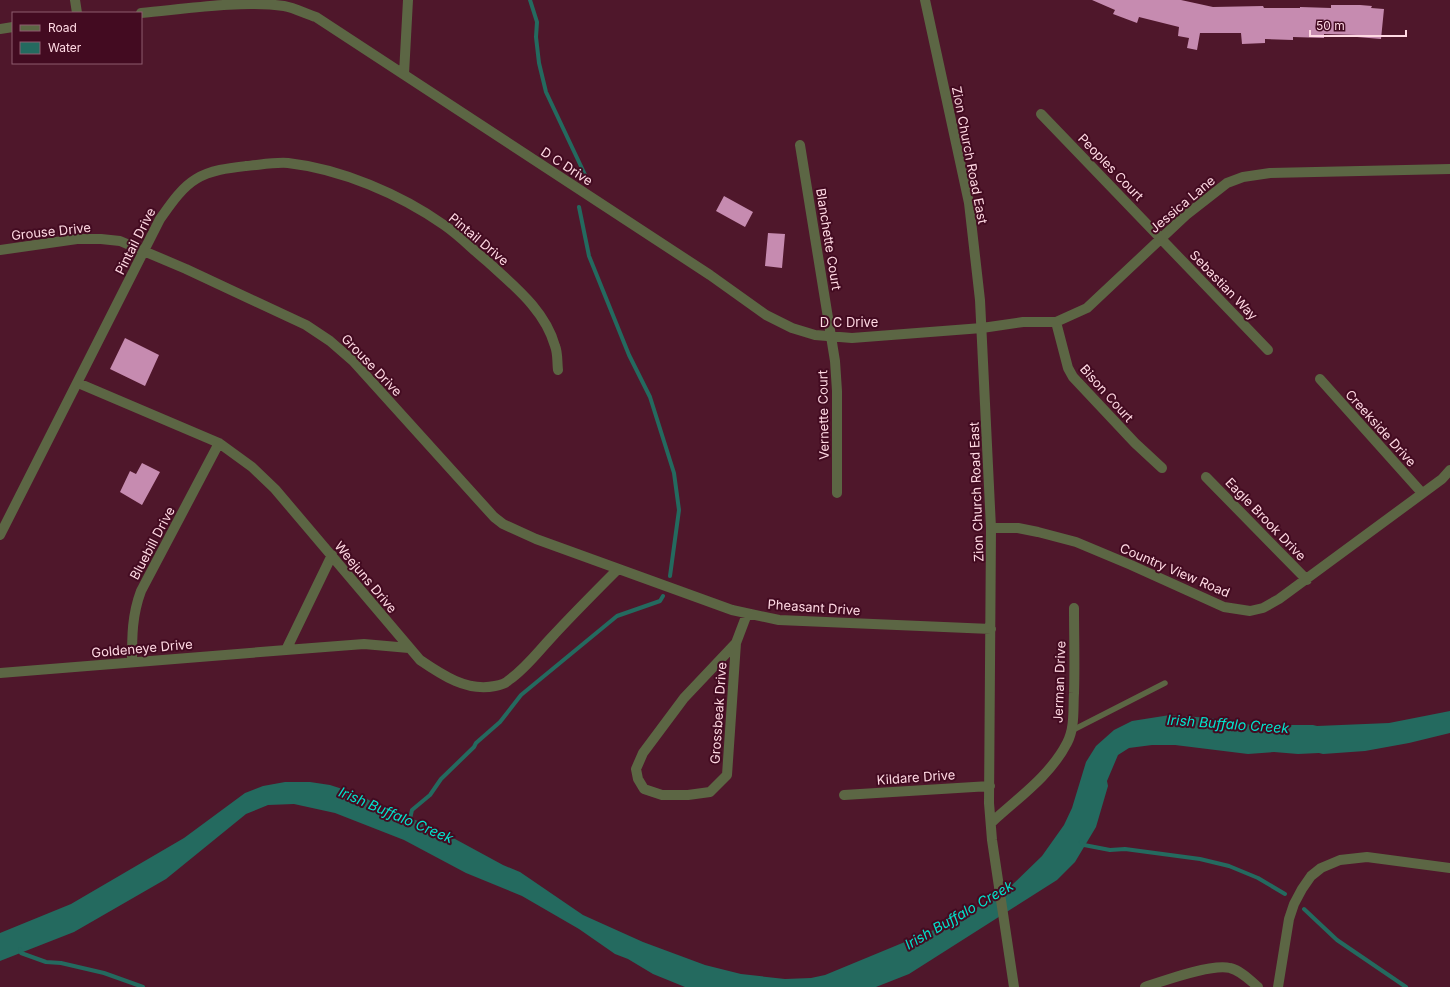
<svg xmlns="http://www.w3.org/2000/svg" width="1450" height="987" viewBox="0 0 1450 987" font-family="Inter,sans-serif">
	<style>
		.water { fill: #246a5f }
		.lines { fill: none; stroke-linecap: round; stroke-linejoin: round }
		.stream { stroke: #246a5f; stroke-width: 4 }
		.building { fill: #c68bb0 }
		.service { stroke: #5c6644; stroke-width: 5.5 }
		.minor { stroke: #5c6644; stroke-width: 10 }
		.labels { text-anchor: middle; stroke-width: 4; stroke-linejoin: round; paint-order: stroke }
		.street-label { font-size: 13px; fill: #ffd9e3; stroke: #430b21 }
		.water-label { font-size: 14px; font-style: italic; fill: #00e4cc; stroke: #430b21 }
	</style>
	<rect width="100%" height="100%" fill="#4f172b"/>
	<!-- water -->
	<path class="water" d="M 1450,711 L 1450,733 L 1409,743 L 1365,751 L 1323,754 L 1319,753 L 1298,754 L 1274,752 L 1248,754 L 1175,745 L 1152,745 L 1129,748 L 1118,755 L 1107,781 L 1108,786 L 1096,827 L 1075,862 L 1057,880 L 909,974 L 876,987 L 685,987 L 653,974 L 628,959 L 615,954 L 579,929 L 522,896 L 466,873 L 404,840 L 335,813 L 294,804 L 268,805 L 246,814 L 166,879 L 74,932 L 0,961 L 0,933 L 71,904 L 184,838 L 245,793 L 263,786 L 285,782 L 310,782 L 330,785 L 358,794 L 378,805 L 433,827 L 503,865 L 520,872 L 583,915 L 643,942 L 705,965 L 741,974 L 785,979 L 811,978 L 825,975 L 929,932 L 964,916 L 1012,885 L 1042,856 L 1064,825 L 1072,808 L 1086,762 L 1096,746 L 1114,730 L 1132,721 L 1170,715 L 1209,718 L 1252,725 L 1313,725 L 1317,726 L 1389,723 Z"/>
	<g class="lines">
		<!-- stream -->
		<path class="stream" d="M 530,0 L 537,22 L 536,37 L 539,63 L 546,92 L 587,179
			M 579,207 L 589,256 L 629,355 L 650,397 L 674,473 L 679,510 L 670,576
			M 409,823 L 412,810 L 430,795 L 441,779 L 474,747 L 476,743 L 500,722 L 521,695 L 617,616 L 660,601 L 663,596
			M 1081,842 L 1084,845 L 1110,850 L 1125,849 L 1200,859 L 1229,866 L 1258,878 L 1285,894
			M 1304,909 L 1337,940 L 1406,987
			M 20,949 L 21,953 L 46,962 L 61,963 L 104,973 L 143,987"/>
	</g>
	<!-- building -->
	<path class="building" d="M 1092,0 L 1181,0 L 1213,7 L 1263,6 L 1264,8 L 1300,8 L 1300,7 L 1331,8 L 1331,5 L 1360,5 L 1372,6 L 1371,8 L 1384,9 L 1381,39 L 1357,37 L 1357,35 L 1324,34 L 1324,38 L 1293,37 L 1293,40 L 1265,39 L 1265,43 L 1242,44 L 1241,33 L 1200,33 L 1197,50 L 1187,48 L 1189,38 L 1178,36 L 1179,27 L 1139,17 L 1137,23 L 1113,14 L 1115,10 Z
		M 724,196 L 753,212 L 745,227 L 716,211 Z
		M 768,233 L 785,234 L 782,268 L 765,266 Z
		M 125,338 L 159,355 L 145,386 L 110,369 Z
		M 142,463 L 160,472 L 142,505 L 120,492 L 130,471 L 136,474 Z"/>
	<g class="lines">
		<!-- service -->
		<path class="service" d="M 1071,731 L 1165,683"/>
		<!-- minor -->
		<path class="minor" d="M 75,0 L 77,13
			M 925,0 L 969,203 L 980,300 L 991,528 L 989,803 L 992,840 L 1014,987
			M 141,13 C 185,9 241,0 284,6 C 295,8 306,14 316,17 L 710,275 L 766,315 L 792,328 L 815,335 L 852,338 L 982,328 L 1023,322 L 1056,322 L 1087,308 L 1186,215 L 1227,183 L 1243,177 L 1270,173 L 1450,169
			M 0,29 L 13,27
			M 404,74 L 408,0
			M 1041,114 L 1268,350
			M 800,145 L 835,361 L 837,391 L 837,493
			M 0,250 L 77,239 L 101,239 L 120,241 L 186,269 L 306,325 L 330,341 L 353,361 L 494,517 L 503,524 L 536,539 L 732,610 L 779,620 L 991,629
			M 1056,322 L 1068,368 L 1073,377 L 1135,443 L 1162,468
			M 1320,379 L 1422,493
			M 78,383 L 219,443 L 252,467 L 275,489 L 420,660 C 442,675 467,692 495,686 C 500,685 506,683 509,680 C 525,669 537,653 550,639 C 572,615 595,592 618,569
			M 1206,477 L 1307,580
			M 991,528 L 1018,528 L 1038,532 L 1076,542 L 1131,565 L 1224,607 L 1250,611 L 1263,608 L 1279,599 L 1442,479 L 1450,470
			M 0,535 L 160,219 C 170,205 181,188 196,179 C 211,170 229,168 246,166 C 259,165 274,162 288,163 C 341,169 400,194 444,225 C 460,236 473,250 488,262 C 514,286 545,310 555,346 C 558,353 557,362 558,370
			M 736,643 L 684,698 L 643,753 L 636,769 L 638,779 L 644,789 L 662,795 L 688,795 L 710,792 L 727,775 L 736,643 L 747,614
			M 286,650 L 364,644 L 409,648
			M 132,662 C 132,636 132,615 141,591 L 219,443
			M 0,673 L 286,650 L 332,555
			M 844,795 L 990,786
			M 992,822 C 1018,798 1050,776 1067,743 C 1075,728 1073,709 1074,693 C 1075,664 1074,636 1074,608
			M 1145,987 C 1163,981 1212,963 1230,968 C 1240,970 1250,980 1258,987
			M 1278,987 L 1289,919 L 1294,904 L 1302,889 L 1311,876 L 1321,868 L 1340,860 L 1367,857 L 1450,868"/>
	</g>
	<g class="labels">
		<!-- street labels -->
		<g class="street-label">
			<text transform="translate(970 155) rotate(79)" y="5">Zion Church Road East</text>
			<text transform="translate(567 166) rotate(33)" y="5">D C Drive</text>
			<text transform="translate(1111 167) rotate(46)" y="5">Peoples Court</text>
			<text transform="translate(1182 204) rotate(-40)" y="5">Jessica Lane</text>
			<text transform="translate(51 231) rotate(-6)" y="5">Grouse Drive</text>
			<text transform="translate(479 239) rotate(40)" y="5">Pintail Drive</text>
			<text transform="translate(829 239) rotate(81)" y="5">Blanchette Court</text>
			<text transform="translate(135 241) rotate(-63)" y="5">Pintail Drive</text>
			<text transform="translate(1224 285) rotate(46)" y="5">Sebastian Way</text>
			<text x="849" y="327">D C Drive</text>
			<text transform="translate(372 365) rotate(46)" y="5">Grouse Drive</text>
			<text transform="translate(1107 393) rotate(48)" y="5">Bison Court</text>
			<text transform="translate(823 415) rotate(-91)" y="5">Vernette Court</text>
			<text transform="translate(1381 428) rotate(48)" y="5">Creekside Drive</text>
			<text transform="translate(976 492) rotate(-92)" y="5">Zion Church Road East</text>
			<text transform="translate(1266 519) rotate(46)" y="5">Eagle Brook Drive</text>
			<text transform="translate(152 543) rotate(-62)" y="5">Bluebill Drive</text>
			<text transform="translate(1175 570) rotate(23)" y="5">Country View Road</text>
			<text transform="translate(366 577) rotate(50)" y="5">Weejuns Drive</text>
			<text transform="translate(814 607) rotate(4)" y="5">Pheasant Drive</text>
			<text transform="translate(142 648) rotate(-5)" y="5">Goldeneye Drive</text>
			<text transform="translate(1059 682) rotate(-88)" y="5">Jerman Drive</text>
			<text transform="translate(718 713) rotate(-86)" y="5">Grossbeak Drive</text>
			<text transform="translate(916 777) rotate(-4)" y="5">Kildare Drive</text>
		</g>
		<!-- water labels -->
		<g class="water-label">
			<text transform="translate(1228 724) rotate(4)" y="5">Irish Buffalo Creek</text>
			<text transform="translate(396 815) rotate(23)" y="5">Irish Buffalo Creek</text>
			<text transform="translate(959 915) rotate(-30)" y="5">Irish Buffalo Creek</text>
		</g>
	</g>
	<!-- legend -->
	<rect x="12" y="12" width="130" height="52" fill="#430b21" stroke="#8e5d6f"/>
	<rect x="20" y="25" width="20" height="6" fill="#5c6644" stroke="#8e5d6f"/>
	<text x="48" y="32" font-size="12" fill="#ffd9e3">Road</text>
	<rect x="20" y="42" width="20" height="12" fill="#246a5f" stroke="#8e5d6f"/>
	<text x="48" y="52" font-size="12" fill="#ffd9e3">Water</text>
	<!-- scale -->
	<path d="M1310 30v6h96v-6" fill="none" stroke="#ffd9e3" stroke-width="2"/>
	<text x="1316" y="30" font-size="12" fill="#ffd9e3" stroke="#430b21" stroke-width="3" paint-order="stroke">50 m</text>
</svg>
